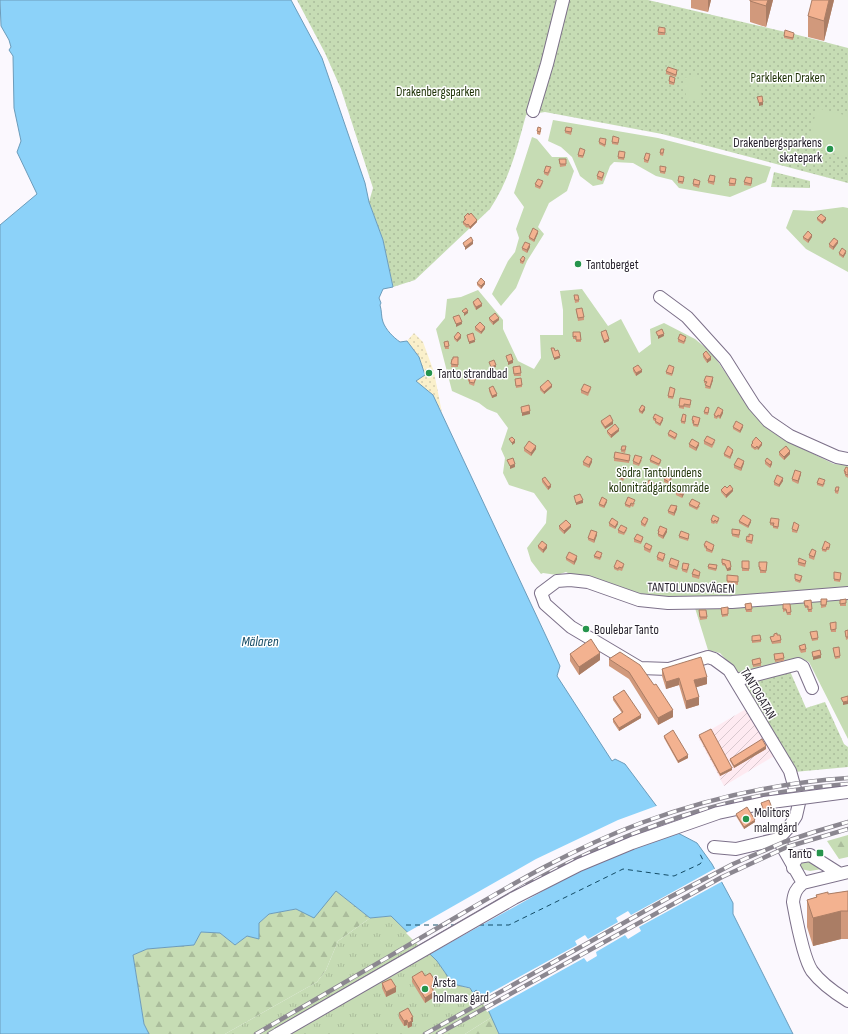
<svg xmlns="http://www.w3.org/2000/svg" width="848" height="1034" viewBox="0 0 848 1034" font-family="'Sofia Sans Condensed',sans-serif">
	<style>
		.industrial { fill: url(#industrial-furrows) }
		.grass { fill: url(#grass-tufts) }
		.forest { fill: url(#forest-firs) }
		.sand { fill: url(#sand-dots) }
		.park { fill: url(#park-dots) }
		.garden { fill: #c6dcb4 }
		.water { fill: #8cd2f9; stroke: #6c9cbb }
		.pier { fill: #fbf8fe }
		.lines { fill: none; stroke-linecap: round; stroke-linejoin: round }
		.ferry { stroke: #144c66; stroke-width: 1; stroke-dasharray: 5 4; stroke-linecap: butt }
		.minor-casing { stroke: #7c7089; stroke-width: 14 }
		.minor { stroke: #fff; stroke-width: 12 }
		.rail-casing { stroke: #8b8790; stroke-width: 4.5 }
		.rail { stroke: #fff; stroke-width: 3; stroke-dasharray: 9; stroke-linecap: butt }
		.minor-bridge-casing { stroke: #7c7089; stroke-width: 14; stroke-linecap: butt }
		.minor-bridge { stroke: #fff; stroke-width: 12 }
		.wall { fill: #d1997c }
		.shaded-wall { fill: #aa7d65 }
		.building { fill: #f3b290; stroke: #aa7d65 }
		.poi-dot { fill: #26944c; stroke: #fff; stroke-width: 1.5 }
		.labels { text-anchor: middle; stroke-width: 3; stroke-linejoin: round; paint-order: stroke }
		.park-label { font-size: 13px; fill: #1e3206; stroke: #fff }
		.poi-label { font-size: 13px; fill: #231e29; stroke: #fff; text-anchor: start }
		.street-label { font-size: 13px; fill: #231e29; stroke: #fff }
		.water-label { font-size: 14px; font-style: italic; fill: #144c66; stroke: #fff }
	</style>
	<defs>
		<pattern id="industrial-furrows" width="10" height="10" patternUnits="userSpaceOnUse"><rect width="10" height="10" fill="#feeaf1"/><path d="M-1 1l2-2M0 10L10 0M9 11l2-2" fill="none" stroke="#d9c8cf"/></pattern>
		<pattern id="grass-tufts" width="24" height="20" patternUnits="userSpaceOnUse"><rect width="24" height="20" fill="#c6dcb4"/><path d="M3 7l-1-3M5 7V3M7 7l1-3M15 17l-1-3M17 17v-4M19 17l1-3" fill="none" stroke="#aabc9b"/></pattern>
		<pattern id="forest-firs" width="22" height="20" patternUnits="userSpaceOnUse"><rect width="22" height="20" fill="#c6dcb4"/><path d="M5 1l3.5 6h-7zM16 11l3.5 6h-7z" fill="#aabc9b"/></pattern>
		<pattern id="sand-dots" width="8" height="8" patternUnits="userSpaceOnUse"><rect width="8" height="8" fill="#faf0cb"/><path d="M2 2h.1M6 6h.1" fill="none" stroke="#d6cdae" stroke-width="1.8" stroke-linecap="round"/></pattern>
		<pattern id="park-dots" width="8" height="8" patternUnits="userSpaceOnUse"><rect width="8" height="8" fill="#c6dcb4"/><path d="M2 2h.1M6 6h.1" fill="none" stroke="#aabc9b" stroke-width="1.8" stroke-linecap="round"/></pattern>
	</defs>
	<rect width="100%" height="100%" fill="#fbf8fe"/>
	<!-- industrial -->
	<path class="industrial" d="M 746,709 L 774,756 L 724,786 L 698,737 Z"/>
	<!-- grass -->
	<path class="grass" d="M 807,858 L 822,869 L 810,871 L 801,869 L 800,862 Z
		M 391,916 L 437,961 L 453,984 C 482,991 480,991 492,1017 L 465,1034 L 225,1034 L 317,982 L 326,970 L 338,941 L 370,918 Z"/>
	<!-- forest -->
	<path class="forest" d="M 848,835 L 848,857 L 839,859 L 827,841 Z
		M 336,891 L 370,918 L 338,941 L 326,970 L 317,982 L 225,1034 L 149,1034 L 144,1024 L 133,955 L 147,949 L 194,945 L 201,932 L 220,933 L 235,945 L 247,936 L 259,939 L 259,923 L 269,914 L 297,909 Z
		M 492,1017 L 499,1034 L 465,1034 Z"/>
	<!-- sand -->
	<path class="sand" d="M 414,333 L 423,342 L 434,372 L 442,413 L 433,395 L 415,381 L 419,357 L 407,341 Z"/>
	<!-- park -->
	<path class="park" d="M 297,0 L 648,0 L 794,34 L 848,48 L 848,183 L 662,134 L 545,112 L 526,115 C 517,148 509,181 490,209 L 415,280 L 393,287 L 383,240 L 369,202 L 373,188 L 341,89 L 325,53 Z
		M 774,172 L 810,181 L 810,188 L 771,187 Z
		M 789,669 L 806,708 L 825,702 L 844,744 L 848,747 L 848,767 L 794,772 L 743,686 L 747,679 Z"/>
	<!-- garden -->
	<path class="garden" d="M 699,75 L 702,99 L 687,101 L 683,78 Z
		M 817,108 L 848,116 L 848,157 L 813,148 L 815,141 L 809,140 Z
		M 553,120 L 658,138 L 771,167 L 766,182 L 730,197 L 679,188 L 672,180 L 656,176 L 633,163 L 614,162 L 610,166 L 603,184 L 593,186 L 580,176 L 572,157 L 561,147 L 548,141 Z
		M 532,137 L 537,139 L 552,157 L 567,157 L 574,171 L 567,191 L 549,203 L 538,227 L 544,234 L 527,261 L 516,288 L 501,306 L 492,294 L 508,261 L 515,252 L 519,238 L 516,229 L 524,207 L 514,193 Z
		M 843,207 L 848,208 L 848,272 L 806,249 L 786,228 L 793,210 L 813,211 Z
		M 582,289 L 608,326 L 621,319 L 639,353 L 651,344 L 650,329 L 664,323 L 695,339 L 712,353 L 751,410 L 767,428 L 781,438 L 834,464 L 848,465 L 848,739 L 809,662 L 802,659 L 739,674 L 720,653 L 708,650 L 695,608 L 637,594 L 572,575 L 566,572 L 557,575 L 543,573 L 541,574 L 531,561 L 527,548 L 546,523 L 547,511 L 534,493 L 509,485 L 503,473 L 505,458 L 501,449 L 508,428 L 497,413 L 487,409 L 479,403 L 452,391 L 436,329 L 445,318 L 447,299 L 461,297 L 478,290 L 503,320 L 503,329 L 518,361 L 534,369 L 541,358 L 540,335 L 563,335 L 563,310 L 560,291 Z"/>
	<!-- water -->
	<path class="water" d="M 0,0 L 291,0 L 322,58 L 365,183 L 369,202 L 383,240 L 393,287 L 383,289 L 379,298 L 381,303 L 380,305 C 382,311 381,317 383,322 C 386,330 393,337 400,342 L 407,341 L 419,357 L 425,375 L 416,381 L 433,395 L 560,666 L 557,676 L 612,761 L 615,759 L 625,764 L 676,832 L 697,843 L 712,864 L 733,903 L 733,914 L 793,1034 L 499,1034 L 481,994 L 476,990 L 473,993 L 470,988 L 453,984 L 437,961 L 391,916 L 370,918 L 336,891 L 314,918 L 296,909 L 269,914 L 259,923 L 259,939 L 247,936 L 235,945 L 220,933 L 201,932 L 194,945 L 147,949 L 133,955 L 144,1024 L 149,1034 L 0,1034 L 0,225 L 37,194 L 17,152 L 21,141 L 14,108 L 13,56 L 9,50 L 11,47 L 9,40 L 1,26 Z"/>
	<!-- pier -->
	<path class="pier" d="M 659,805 L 678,831 L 593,863 L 428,955 L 406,933 L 536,859 L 618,820 Z
		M 716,868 L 723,881 L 639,927 L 641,931 L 628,939 L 625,935 L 596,952 L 597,956 L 587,962 L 584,958 L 487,1012 L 481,998 L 577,945 L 575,941 L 585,935 L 588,939 L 618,922 L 616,918 L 628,911 L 631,915 Z"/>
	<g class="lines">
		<!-- ferry -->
		<path class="ferry" d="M 406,925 L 455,925
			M 479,925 L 509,925 L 623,869 L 674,876 L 700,864 L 703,860 L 700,854"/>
		<!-- minor casing -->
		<g class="minor-casing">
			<path id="minor" d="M 533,111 L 547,64 L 563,0
				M 660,297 L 687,317 L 725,359 L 754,405 L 768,421 L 790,436 L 837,457 L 848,459
				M 736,680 L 798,664 L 803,667 L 812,688
				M 714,847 L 736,849 L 778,839
				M 793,868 L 793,864 L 798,857 L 810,855 L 840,874
				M 848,872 L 803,883 C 796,889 794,893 793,902 C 796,918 803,958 812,971 C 821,983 835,993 848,1001
				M 803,883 L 778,839 L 789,827 L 796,816 L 799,803 L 790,771 L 729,670 L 714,659 L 708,657 L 669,669 L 640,668 L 571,627 L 545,604 L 541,593 L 557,581 L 570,580 L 588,582 L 639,600 L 668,603 L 732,602 L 848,593"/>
		</g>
		<!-- minor -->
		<use href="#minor" class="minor"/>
		<!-- rail casing -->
		<g class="rail-casing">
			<path id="rail" d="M 256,1034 C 316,999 375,965 434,930 C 501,891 568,850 641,823 C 709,798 776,783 848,778
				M 269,1034 L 528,884 C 632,827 729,793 848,784
				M 425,1034 L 670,897 L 733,864 L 784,842 L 814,832 L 848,822
				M 438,1034 L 722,877 L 787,847 L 848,829"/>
		</g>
		<!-- rail -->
		<use href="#rail" class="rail"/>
		<!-- minor-bridge casing -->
		<g class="minor-bridge-casing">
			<path id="minor-bridge" d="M 278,1034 L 514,898 L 579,865 L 632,843 L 718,813 L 764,803 L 848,792"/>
		</g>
		<!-- minor-bridge -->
		<use href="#minor-bridge" class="minor-bridge"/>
	</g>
	<!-- wall -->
	<path class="wall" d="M 691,0 L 711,0 L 708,12 L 691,8 Z
		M 773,0 L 766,27 L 750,22 L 750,1 Z
		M 834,0 L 824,41 L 808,37 L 808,16 Z
		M 665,31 L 665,35 L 658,35 L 658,32 Z
		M 794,35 L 793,40 L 784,38 L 784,36 Z
		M 666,71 L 677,73 L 676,77 L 666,74 Z
		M 669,81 L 675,81 L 674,85 L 669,84 Z
		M 572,130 L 571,135 L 565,133 L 565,131 Z
		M 537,131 L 541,131 L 540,135 L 537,134 Z
		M 619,140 L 618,145 L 612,144 L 612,142 Z
		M 599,142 L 606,142 L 605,147 L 599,144 Z
		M 585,152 L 583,158 L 578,157 L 578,155 Z
		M 664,152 L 663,156 L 660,155 L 660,153 Z
		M 625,154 L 624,160 L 618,159 L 618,157 Z
		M 650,157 L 648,163 L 644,162 L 644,159 Z
		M 559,159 L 566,159 L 566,166 L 560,167 Z
		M 666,169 L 665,174 L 660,173 L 660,171 Z
		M 551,170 L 548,176 L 544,174 L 544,172 Z
		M 604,175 L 602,181 L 597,179 L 597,176 Z
		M 684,179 L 683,184 L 678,183 L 678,181 Z
		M 715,179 L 714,185 L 708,183 L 708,181 Z
		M 752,181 L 751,186 L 744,185 L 744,182 Z
		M 736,182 L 735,186 L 729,186 L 729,183 Z
		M 543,183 L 540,189 L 535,187 L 535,184 Z
		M 700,183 L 699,188 L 693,186 L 693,184 Z
		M 464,217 L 477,222 L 470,229 L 468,227 L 467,228 L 463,224 L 463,222 L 464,220 Z
		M 817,218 L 826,220 L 822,224 L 817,220 Z
		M 538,233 L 534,242 L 529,239 L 529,237 Z
		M 803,237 L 812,237 L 808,243 L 803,239 Z
		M 838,243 L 833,250 L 829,247 L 829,244 Z
		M 530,247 L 527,253 L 522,250 L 522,248 Z
		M 839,253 L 846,253 L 843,258 L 839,255 Z
		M 520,260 L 525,260 L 523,264 L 520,263 Z
		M 477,283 L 485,284 L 481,289 L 477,285 Z
		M 574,295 L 579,300 L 579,302 L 575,303 Z
		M 473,302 L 482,306 L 476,310 L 473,304 Z
		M 576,309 L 584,317 L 584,320 L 578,321 Z
		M 489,318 L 499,320 L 493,325 L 489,320 Z
		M 475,327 L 485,329 L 481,334 L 475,330 Z
		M 573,332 L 580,332 L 581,342 L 576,342 L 576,339 L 573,339 Z
		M 601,332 L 609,341 L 604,343 L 601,335 Z
		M 454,337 L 461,338 L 457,342 L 454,339 Z
		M 678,339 L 686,340 L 684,344 L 678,342 Z
		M 448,341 L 449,349 L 445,349 L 444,342 Z
		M 703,354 L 711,360 L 707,363 L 703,357 Z
		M 458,357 L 458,367 L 451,367 L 452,359 L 453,359 Z
		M 520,366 L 521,376 L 514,376 L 513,367 Z
		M 633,368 L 642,372 L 636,376 L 633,371 Z
		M 674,370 L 672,376 L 666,374 L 666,372 Z
		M 468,378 L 476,379 L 474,386 L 469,384 L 469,381 L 468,381 Z
		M 515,379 L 522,385 L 522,387 L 516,388 Z
		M 713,380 L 710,389 L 705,388 L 706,384 L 704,383 L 704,381 Z
		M 540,387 L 552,387 L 544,394 L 540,390 Z
		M 489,388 L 497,396 L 492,398 L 489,391 Z
		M 591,389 L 588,396 L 581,393 L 581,390 Z
		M 675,391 L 673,399 L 668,398 L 668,396 Z
		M 691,402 L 690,408 L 684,407 L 684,409 L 679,408 L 679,406 Z
		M 639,410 L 645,410 L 642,414 L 639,412 Z
		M 709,410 L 708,415 L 704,414 L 704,412 Z
		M 723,413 L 720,419 L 718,417 L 717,419 L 714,418 L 714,415 Z
		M 686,417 L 685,424 L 681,423 L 681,421 Z
		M 653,418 L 663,420 L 660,426 L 655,423 L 655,421 L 653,420 Z
		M 692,420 L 700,420 L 698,427 L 693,426 L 694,423 L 692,423 Z
		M 601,421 L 613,424 L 605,429 L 601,423 Z
		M 733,427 L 743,427 L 740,433 L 733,429 Z
		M 607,431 L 619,431 L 611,438 L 607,433 Z
		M 668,434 L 677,436 L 675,440 L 668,436 Z
		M 704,441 L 715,442 L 712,448 L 704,444 Z
		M 752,442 L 762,445 L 758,450 L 757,449 L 755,450 L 751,447 Z
		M 689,444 L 699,445 L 696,451 L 689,447 Z
		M 622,446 L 626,449 L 625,453 L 621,452 Z
		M 524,448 L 536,449 L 531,456 L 524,451 Z
		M 733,452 L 730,459 L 724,456 L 724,454 Z
		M 779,452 L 790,454 L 784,460 L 779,455 Z
		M 630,457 L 629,463 L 614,461 L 614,458 Z
		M 642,460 L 639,466 L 633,464 L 633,461 Z
		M 650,460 L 661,462 L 659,466 L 650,462 Z
		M 765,461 L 772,464 L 770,468 L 765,464 Z
		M 583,462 L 592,462 L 589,468 L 583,465 Z
		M 744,463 L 741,471 L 734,468 L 734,465 Z
		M 848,468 L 848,478 L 845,476 L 845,474 L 844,473 L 844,471 Z
		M 801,474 L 798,484 L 792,481 L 792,479 Z
		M 628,475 L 626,479 L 625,478 L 623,481 L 619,479 L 619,477 Z
		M 672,478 L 669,484 L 664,482 L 664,479 Z
		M 542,479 L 551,487 L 548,490 L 542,482 Z
		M 783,481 L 779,487 L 774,485 L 774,482 Z
		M 817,483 L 825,483 L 823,487 L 817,485 Z
		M 646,486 L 657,487 L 654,491 L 651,489 L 650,492 L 646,489 Z
		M 727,488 L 733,491 L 726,498 L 721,492 L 721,490 Z
		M 839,490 L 838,494 L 835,493 L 835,491 Z
		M 676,492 L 685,492 L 682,498 L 676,495 Z
		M 607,502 L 604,508 L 599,506 L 599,504 Z
		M 635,503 L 633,507 L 631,506 L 630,508 L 625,506 L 625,504 Z
		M 689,504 L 700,506 L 697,510 L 689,506 Z
		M 677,509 L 674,516 L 668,513 L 668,511 Z
		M 711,520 L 719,520 L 717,524 L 715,523 L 714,524 L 711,523 Z
		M 648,521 L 645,527 L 641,525 L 641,522 Z
		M 739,521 L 751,522 L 748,528 L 739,523 Z
		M 779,522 L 778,529 L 773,528 L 773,526 L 770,525 L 770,523 Z
		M 609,523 L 618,524 L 615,529 L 609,526 Z
		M 559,526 L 571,527 L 564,534 L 559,529 Z
		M 799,527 L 797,533 L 792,532 L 792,529 Z
		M 618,530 L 627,530 L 624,535 L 618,533 Z
		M 658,531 L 667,532 L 663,539 L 658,536 Z
		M 740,532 L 739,538 L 732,536 L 732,534 Z
		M 597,535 L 594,543 L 588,540 L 588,538 Z
		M 679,536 L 689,537 L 688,541 L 679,538 Z
		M 753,538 L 752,544 L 746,542 L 746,540 Z
		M 634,539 L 643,539 L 641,544 L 634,542 Z
		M 704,545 L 714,548 L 712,553 L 706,551 L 706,549 L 704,547 Z
		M 538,546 L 547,548 L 543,553 L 538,548 Z
		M 830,546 L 829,550 L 827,550 L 826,552 L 822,551 L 822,549 Z
		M 644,547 L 652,548 L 650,553 L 644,550 Z
		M 816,553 L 814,560 L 809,558 L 809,555 Z
		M 594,556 L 602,556 L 600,560 L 594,558 Z
		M 657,557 L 665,557 L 663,562 L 657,560 Z
		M 566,558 L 577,559 L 574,565 L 566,560 Z
		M 722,559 L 731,570 L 727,571 L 725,566 L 722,565 Z
		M 742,561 L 749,561 L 749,571 L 742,571 Z
		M 759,562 L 767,562 L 766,573 L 760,573 L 760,569 L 759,569 Z
		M 798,562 L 806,563 L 805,567 L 798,565 Z
		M 669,564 L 679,564 L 677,570 L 669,567 Z
		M 624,566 L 622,571 L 619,570 L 618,571 L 614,569 L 614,567 Z
		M 689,567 L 687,573 L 682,571 L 682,569 Z
		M 708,567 L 717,568 L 716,571 L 708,569 Z
		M 692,574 L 700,575 L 699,579 L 692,577 Z
		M 795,574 L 802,579 L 800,583 L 795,581 Z
		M 727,575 L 738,576 L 738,585 L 727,583 Z
		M 841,575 L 840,582 L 834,581 L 834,579 Z
		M 821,599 L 827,599 L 826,607 L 821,608 Z
		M 846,599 L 846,606 L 840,606 L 840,600 Z
		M 811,600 L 812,612 L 808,612 L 808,608 L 805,608 L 804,601 Z
		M 751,603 L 752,612 L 746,612 L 745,604 Z
		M 783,604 L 790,604 L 791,615 L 787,615 L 786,611 L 783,612 Z
		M 721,608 L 728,614 L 728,616 L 722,617 Z
		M 699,613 L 707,617 L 707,619 L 700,620 Z
		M 830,623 L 836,629 L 836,632 L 831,632 Z
		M 848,630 L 848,639 L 846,640 L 845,631 Z
		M 810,632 L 818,638 L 818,640 L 812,641 Z
		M 777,635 L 781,640 L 781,643 L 772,644 L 770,637 Z
		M 752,636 L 761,640 L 761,642 L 752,643 Z
		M 799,646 L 806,649 L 806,652 L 801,653 L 799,649 Z
		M 833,648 L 840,656 L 840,658 L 835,659 Z
		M 620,652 L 673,717 L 658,725 L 629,679 L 609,666 L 609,659 Z
		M 570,654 L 600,660 L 579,675 L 570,661 Z
		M 774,654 L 784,658 L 784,661 L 775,662 Z
		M 752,660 L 761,663 L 761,666 L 753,667 Z
		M 662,669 L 707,684 L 696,687 L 699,705 L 686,709 L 679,685 L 666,689 L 662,676 Z
		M 613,697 L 641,718 L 619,731 L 613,722 L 613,719 L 622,713 L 613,700 Z
		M 699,735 L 732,770 L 720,776 L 699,737 Z
		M 664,736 L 688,758 L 678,763 L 664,738 Z
		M 766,749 L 734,768 L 730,761 L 730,759 Z
		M 736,814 L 755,822 L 744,829 L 736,816 Z
		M 848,891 L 848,939 L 841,939 L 813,946 L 807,927 L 807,900 L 816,897 L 816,895 L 828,894 Z
		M 425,976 L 436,987 L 433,989 L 434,997 L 425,1003 L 412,982 L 412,977 Z
		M 382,983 L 396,992 L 386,997 L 382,988 Z
		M 399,1013 L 413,1022 L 412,1022 L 412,1026 L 408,1028 L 407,1025 L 404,1026 L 399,1018 Z"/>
	<!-- shaded-wall -->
	<path class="shaded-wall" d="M 708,0 L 711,0 L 708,12 Z
		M 768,0 L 773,0 L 766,27 L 766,6 Z
		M 829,0 L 834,0 L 824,41 L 824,21 Z
		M 763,102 L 763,105 L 759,106 L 759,103 Z
		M 826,218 L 826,220 L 822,224 L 822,222 Z
		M 477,220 L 477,222 L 470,229 L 470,227 Z
		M 538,231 L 538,233 L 534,242 L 534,240 Z
		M 812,235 L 812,237 L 808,243 L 808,240 Z
		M 473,241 L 473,244 L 465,250 L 465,247 Z
		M 838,241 L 838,243 L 833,250 L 833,247 Z
		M 530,244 L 530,247 L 527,253 L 527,250 Z
		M 846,251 L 846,253 L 843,258 L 843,256 Z
		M 485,282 L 485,284 L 481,289 L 481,286 Z
		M 482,304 L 482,306 L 476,310 L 476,307 Z
		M 468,311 L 468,313 L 464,316 L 464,313 Z
		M 499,318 L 499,320 L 493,325 L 493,322 Z
		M 462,322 L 462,324 L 456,327 L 456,324 Z
		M 485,327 L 485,329 L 481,334 L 481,332 Z
		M 664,334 L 664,336 L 658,339 L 658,336 Z
		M 461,335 L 461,338 L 457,342 L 457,340 Z
		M 609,339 L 609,341 L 604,343 L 604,341 Z
		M 475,340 L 475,342 L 469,344 L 469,342 Z
		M 560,356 L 560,358 L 554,360 L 554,358 Z
		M 711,357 L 711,360 L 707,363 L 707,360 Z
		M 513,360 L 513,363 L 508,365 L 508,362 Z
		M 496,365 L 496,367 L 491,369 L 491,367 Z
		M 642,370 L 642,372 L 636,376 L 636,373 Z
		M 713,377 L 713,380 L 710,389 L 710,387 Z
		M 552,385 L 552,387 L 544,394 L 544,392 Z
		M 497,394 L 497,396 L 492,398 L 492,396 Z
		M 645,407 L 645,410 L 642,414 L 642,412 Z
		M 723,410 L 723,413 L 720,419 L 720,416 Z
		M 530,411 L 530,414 L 522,416 L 522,413 Z
		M 663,418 L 663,420 L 660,426 L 660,424 Z
		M 613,421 L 613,424 L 605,429 L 605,427 Z
		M 743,425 L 743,427 L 740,433 L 740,431 Z
		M 619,429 L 619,431 L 611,438 L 611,435 Z
		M 515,440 L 515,443 L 512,445 L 512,443 Z
		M 699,443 L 699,445 L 696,451 L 696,448 Z
		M 762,443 L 762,445 L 758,450 L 758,448 Z
		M 536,446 L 536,449 L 531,456 L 531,453 Z
		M 733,450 L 733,452 L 730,459 L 730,457 Z
		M 790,451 L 790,454 L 784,460 L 784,457 Z
		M 592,459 L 592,462 L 589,468 L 589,465 Z
		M 744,461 L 744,463 L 741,471 L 741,468 Z
		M 772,462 L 772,464 L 770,468 L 770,465 Z
		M 515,464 L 515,467 L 510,469 L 510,466 Z
		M 801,472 L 801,474 L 798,484 L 798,481 Z
		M 672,475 L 672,478 L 669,484 L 669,482 Z
		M 783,478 L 783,481 L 779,487 L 779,485 Z
		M 551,485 L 551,487 L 548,490 L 548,487 Z
		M 685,489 L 685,492 L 682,498 L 682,495 Z
		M 733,489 L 733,491 L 726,498 L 726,495 Z
		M 583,500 L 583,503 L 576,505 L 576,503 Z
		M 607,500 L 607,502 L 604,508 L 604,506 Z
		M 677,506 L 677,509 L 674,516 L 674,513 Z
		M 751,520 L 751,522 L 748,528 L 748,526 Z
		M 618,522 L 618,524 L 615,529 L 615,527 Z
		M 571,525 L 571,527 L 564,534 L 564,531 Z
		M 667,529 L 667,532 L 663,539 L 663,536 Z
		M 597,532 L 597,535 L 594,543 L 594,540 Z
		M 547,545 L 547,548 L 543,553 L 543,550 Z
		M 577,556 L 577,559 L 574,565 L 574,562 Z
		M 731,567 L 731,570 L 727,571 L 727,569 Z
		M 600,653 L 600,660 L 579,675 L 579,667 Z
		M 821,655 L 821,658 L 813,660 L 813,657 Z
		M 707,677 L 707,684 L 694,688 L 694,680 Z
		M 679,678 L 679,685 L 666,689 L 666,682 Z
		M 699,697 L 699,705 L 686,709 L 686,701 Z
		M 848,701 L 848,704 L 843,705 L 843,702 Z
		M 673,710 L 673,717 L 658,725 L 658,718 Z
		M 641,715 L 641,718 L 619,731 L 619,728 Z
		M 766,746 L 766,749 L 734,768 L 734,766 Z
		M 688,755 L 688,758 L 678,763 L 678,761 Z
		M 732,768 L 732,770 L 720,776 L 720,774 Z
		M 772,808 L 772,811 L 764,814 L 764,811 Z
		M 755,820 L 755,822 L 744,829 L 744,827 Z
		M 841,911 L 841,939 L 813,946 L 813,918 Z
		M 436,982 L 436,987 L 431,991 L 431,986 Z
		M 396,987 L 396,992 L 386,997 L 386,992 Z
		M 434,992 L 434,997 L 425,1003 L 425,998 Z
		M 413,1017 L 413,1022 L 412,1022 L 412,1026 L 408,1028 L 408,1023 L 411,1018 Z
		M 407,1020 L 407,1025 L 404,1026 L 404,1021 Z"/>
	<!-- building -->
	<path class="building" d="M 750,0 L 768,0 L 766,6 L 750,1 Z
		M 812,0 L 829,0 L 824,21 L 808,16 Z
		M 659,27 L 665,28 L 665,33 L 658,32 Z
		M 785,30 L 794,33 L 793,38 L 784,36 Z
		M 668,67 L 677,70 L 676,75 L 666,71 Z
		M 670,76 L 675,78 L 674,83 L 669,81 Z
		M 762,96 L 763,102 L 759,103 L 757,97 Z
		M 538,127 L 541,128 L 540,132 L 537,131 Z
		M 566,127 L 572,128 L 571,132 L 565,131 Z
		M 613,136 L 619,138 L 618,143 L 612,142 Z
		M 600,138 L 606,139 L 605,145 L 599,142 Z
		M 580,148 L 585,150 L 583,156 L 578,155 Z
		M 661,149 L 664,149 L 663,153 L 660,153 Z
		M 619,151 L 625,152 L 624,158 L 618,157 Z
		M 646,153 L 650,154 L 648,161 L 644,159 Z
		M 559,159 L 566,159 L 566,164 L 560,164 Z
		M 546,166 L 551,167 L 548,173 L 544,172 Z
		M 660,166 L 666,167 L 665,172 L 660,171 Z
		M 599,171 L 604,173 L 602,178 L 597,176 Z
		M 710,175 L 715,176 L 714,182 L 708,181 Z
		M 679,176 L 684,177 L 683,182 L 678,181 Z
		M 746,177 L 752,178 L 751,184 L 744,182 Z
		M 730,178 L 736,179 L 735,184 L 729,183 Z
		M 538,179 L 543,181 L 540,187 L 535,184 Z
		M 694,179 L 700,181 L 699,185 L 693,184 Z
		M 468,213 L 469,215 L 471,213 L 477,220 L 470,227 L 468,224 L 467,225 L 463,222 L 466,219 L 464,217 Z
		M 821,214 L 826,218 L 822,222 L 817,218 Z
		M 533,228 L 538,231 L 534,240 L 529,237 Z
		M 808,231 L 812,235 L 808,240 L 803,237 Z
		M 471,237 L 473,241 L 465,247 L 463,243 Z
		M 834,238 L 838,241 L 833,247 L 829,244 Z
		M 525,242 L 530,244 L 527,250 L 522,248 Z
		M 842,248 L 846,251 L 843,256 L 839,253 Z
		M 523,256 L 525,258 L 523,262 L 520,260 Z
		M 481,278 L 485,282 L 481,286 L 477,283 Z
		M 574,295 L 578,295 L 579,300 L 575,300 Z
		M 478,298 L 482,304 L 476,307 L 473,302 Z
		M 466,308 L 468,311 L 464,313 L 462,311 Z
		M 582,308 L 584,317 L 578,318 L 576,309 Z
		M 495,313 L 499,318 L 493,322 L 489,318 Z
		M 459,315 L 462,322 L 456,324 L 453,317 Z
		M 480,322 L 485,327 L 481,332 L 475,327 Z
		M 662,329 L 664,334 L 658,336 L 656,332 Z
		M 606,330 L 609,339 L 604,341 L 601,332 Z
		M 458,332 L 461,335 L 457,340 L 454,337 Z
		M 573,332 L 580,332 L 581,340 L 576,340 L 576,336 L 573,337 Z
		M 473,333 L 475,340 L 469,342 L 467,335 Z
		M 680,334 L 686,337 L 684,342 L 678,339 Z
		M 448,341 L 449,346 L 445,347 L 444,342 Z
		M 551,348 L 554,348 L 555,351 L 558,350 L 560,356 L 554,358 Z
		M 706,351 L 711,357 L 707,360 L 703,354 Z
		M 511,354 L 513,360 L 508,362 L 506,356 Z
		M 453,357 L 458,357 L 458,365 L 451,364 L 452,359 L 453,359 Z
		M 494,360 L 496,365 L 491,367 L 489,362 Z
		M 638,365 L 642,370 L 636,373 L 633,368 Z
		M 669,365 L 674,367 L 672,374 L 666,372 Z
		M 520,366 L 521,373 L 514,374 L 513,367 Z
		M 469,375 L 476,377 L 474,383 L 469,382 L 470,379 L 468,378 Z
		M 706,376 L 713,377 L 710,387 L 705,385 L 707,382 L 704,381 Z
		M 521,378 L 522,385 L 516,386 L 515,379 Z
		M 548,380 L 552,385 L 544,392 L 540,387 Z
		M 584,384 L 591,387 L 588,393 L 581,390 Z
		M 493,386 L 497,394 L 492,396 L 489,388 Z
		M 670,387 L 675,389 L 673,397 L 668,396 Z
		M 680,398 L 691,400 L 690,405 L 684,404 L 684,406 L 679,406 Z
		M 529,405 L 530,411 L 522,413 L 521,407 Z
		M 642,405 L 645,407 L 642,412 L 639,410 Z
		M 706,407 L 709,408 L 708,413 L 704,412 Z
		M 718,407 L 723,410 L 720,416 L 718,415 L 717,417 L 714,415 Z
		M 655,414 L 663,418 L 660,424 L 655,421 L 656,419 L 653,418 Z
		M 683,414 L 686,415 L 685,422 L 681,421 Z
		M 610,415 L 613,421 L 605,427 L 601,421 Z
		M 693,416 L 700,418 L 698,425 L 693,424 L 694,421 L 692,420 Z
		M 736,421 L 743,425 L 740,431 L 733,427 Z
		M 615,424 L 619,429 L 611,435 L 607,431 Z
		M 670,430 L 677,434 L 675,438 L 668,434 Z
		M 707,436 L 715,440 L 712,445 L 704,441 Z
		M 512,437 L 515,440 L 512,443 L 509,439 Z
		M 756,437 L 762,443 L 758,448 L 757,446 L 755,448 L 751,445 L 753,443 L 752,442 Z
		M 692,439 L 699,443 L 696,448 L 689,444 Z
		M 529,441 L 536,446 L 531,453 L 524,448 Z
		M 622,446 L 626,446 L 625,450 L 621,450 Z
		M 728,446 L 733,450 L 730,457 L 724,454 Z
		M 786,446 L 790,451 L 784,457 L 779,452 Z
		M 615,452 L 630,455 L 629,461 L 614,458 Z
		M 635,455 L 642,457 L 639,464 L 633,461 Z
		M 652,455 L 661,460 L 659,464 L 650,460 Z
		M 587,456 L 592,459 L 589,465 L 583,462 Z
		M 513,458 L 515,464 L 510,466 L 507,460 Z
		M 738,458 L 744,461 L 741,468 L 734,465 Z
		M 767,458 L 772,462 L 770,465 L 765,461 Z
		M 846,467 L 848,468 L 848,475 L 845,474 L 846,472 L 844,471 Z
		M 622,470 L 628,472 L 626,477 L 625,476 L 623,479 L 619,477 Z
		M 795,470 L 801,472 L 798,481 L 792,479 Z
		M 667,473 L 672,475 L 669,482 L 664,479 Z
		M 777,475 L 783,478 L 779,485 L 774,482 Z
		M 545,477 L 551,485 L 548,487 L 542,479 Z
		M 819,478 L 825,480 L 823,485 L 817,483 Z
		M 649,480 L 657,485 L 654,488 L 651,487 L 650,489 L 646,486 Z
		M 730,485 L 733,489 L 726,495 L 721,490 L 725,486 L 727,488 Z
		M 679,486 L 685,489 L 682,495 L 676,492 Z
		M 836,487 L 839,487 L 838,491 L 835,491 Z
		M 580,494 L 583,500 L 576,503 L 574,496 Z
		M 602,497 L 607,500 L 604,506 L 599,504 Z
		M 628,497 L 635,500 L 633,504 L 631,503 L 630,506 L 625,504 Z
		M 692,499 L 700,503 L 697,508 L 689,504 Z
		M 671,505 L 677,506 L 674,513 L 668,511 Z
		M 713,515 L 719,518 L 717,522 L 715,520 L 714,522 L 711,520 Z
		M 743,515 L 751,520 L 748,526 L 739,521 Z
		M 644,517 L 648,519 L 645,525 L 641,522 Z
		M 612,518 L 618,522 L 615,527 L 609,523 Z
		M 771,518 L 779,519 L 778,527 L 773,526 L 774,523 L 770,523 Z
		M 566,520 L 571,525 L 564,531 L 559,526 Z
		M 794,522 L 799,525 L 797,531 L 792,529 Z
		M 621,525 L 627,528 L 624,533 L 618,530 Z
		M 660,526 L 667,529 L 663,536 L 658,534 L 659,531 L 658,531 Z
		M 732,529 L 740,530 L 739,535 L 732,534 Z
		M 591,530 L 597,532 L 594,540 L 588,538 Z
		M 681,531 L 689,534 L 688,539 L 679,536 Z
		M 637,534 L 643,537 L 641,542 L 634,539 Z
		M 749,534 L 753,535 L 752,541 L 746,540 L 747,536 L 749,537 Z
		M 542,541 L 547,545 L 543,550 L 538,546 Z
		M 706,541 L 714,545 L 712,551 L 706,548 L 707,547 L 704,545 Z
		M 825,541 L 830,544 L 829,548 L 827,547 L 826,550 L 822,549 Z
		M 646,543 L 652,546 L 650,550 L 644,547 Z
		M 812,549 L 816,551 L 814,557 L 809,555 Z
		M 597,551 L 602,553 L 600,558 L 594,556 Z
		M 569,552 L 577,556 L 574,562 L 566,558 Z
		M 659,552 L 665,554 L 663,560 L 657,557 Z
		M 671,558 L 679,561 L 677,567 L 669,564 Z
		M 799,558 L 806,561 L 805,564 L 798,562 Z
		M 722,559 L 730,561 L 731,567 L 727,569 L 725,564 L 722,563 Z
		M 617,560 L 624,564 L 622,568 L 619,567 L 618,569 L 614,567 Z
		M 742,561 L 749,561 L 749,569 L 742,568 Z
		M 759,562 L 767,562 L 766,571 L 760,570 L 760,567 L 759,567 Z
		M 683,563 L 689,564 L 687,570 L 682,569 Z
		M 709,564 L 717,565 L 716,569 L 708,567 Z
		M 694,569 L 700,572 L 699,576 L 692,574 Z
		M 834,572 L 841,573 L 840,580 L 834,579 Z
		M 795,574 L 802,576 L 800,581 L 795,579 Z
		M 727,575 L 738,576 L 738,582 L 727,581 Z
		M 821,599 L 827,599 L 826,605 L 821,605 Z
		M 846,599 L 846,603 L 840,604 L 840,600 Z
		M 811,600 L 812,609 L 808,610 L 808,606 L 805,606 L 804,601 Z
		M 751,603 L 752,609 L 746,610 L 745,604 Z
		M 783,604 L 790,604 L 791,612 L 787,613 L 786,609 L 783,609 Z
		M 728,607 L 728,614 L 722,615 L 721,608 Z
		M 699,610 L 706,610 L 707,617 L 700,617 Z
		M 836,622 L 836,629 L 831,630 L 830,623 Z
		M 848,630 L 848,637 L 846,637 L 845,631 Z
		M 817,631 L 818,638 L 812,639 L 810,632 Z
		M 777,633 L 777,635 L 780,635 L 781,640 L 772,642 L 770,637 L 774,636 L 774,634 Z
		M 760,635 L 761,640 L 752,641 L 752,636 Z
		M 591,639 L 600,653 L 579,667 L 570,654 Z
		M 805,644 L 806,649 L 801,650 L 799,646 Z
		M 839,647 L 840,656 L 835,657 L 833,648 Z
		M 820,650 L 821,655 L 813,657 L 812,652 Z
		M 620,652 L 640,665 L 654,685 L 656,684 L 673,710 L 658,718 L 629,672 L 609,659 Z
		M 783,653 L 784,658 L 775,660 L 774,654 Z
		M 701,657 L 707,677 L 694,680 L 699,697 L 686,701 L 679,678 L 666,682 L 662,669 Z
		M 760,658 L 761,663 L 753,665 L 752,660 Z
		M 624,690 L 641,715 L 619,728 L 613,719 L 623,712 L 613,697 Z
		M 848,696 L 848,701 L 843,702 L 841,698 Z
		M 711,729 L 732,768 L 720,774 L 699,735 Z
		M 673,730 L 688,755 L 678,761 L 664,736 Z
		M 762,739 L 766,746 L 734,766 L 730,759 Z
		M 769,800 L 772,808 L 764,811 L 761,803 Z
		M 747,807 L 755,820 L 744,827 L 736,814 Z
		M 848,891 L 848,911 L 841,911 L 813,918 L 807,900 L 817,897 L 816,895 L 828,892 L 828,894 Z
		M 422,971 L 425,976 L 430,973 L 436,982 L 431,986 L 434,992 L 425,998 L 412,977 Z
		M 391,979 L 396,987 L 386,992 L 382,983 Z
		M 408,1008 L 413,1017 L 411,1018 L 412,1021 L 408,1023 L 407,1020 L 404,1021 L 399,1013 Z"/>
	<!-- markers -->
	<g class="poi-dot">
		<circle cx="830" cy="149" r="4"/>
		<circle cx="578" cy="264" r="4"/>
		<circle cx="429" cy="373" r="4"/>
		<circle cx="586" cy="629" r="4"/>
		<circle cx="746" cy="819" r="4"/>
		<rect x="816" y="849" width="8" height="8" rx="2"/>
		<circle cx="425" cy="989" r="4"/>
	</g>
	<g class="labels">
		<!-- park labels -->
		<g class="park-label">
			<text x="788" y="82">Parkleken Draken</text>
			<text x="438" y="96">Drakenbergsparken</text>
			<text x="659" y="477">Södra Tantolundens<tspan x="659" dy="15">koloniträdgårdsområde</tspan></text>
		</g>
		<!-- poi labels -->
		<g class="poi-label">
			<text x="822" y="147" text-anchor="end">Drakenbergsparkens<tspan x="822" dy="15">skatepark</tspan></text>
			<text x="586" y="269">Tantoberget</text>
			<text x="437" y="378">Tanto strandbad</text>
			<text x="594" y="634">Boulebar Tanto</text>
			<text x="754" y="817">Molitors<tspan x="754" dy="15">malmgård</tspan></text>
			<text x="812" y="858" text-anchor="end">Tanto</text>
			<text x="433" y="987">Årsta<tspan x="433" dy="15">holmars gård</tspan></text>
		</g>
		<!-- street labels -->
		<g class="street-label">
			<text transform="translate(691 587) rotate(1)" y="5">TANTOLUNDSVÄGEN</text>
			<text transform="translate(759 693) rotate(59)" y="5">TANTOGATAN</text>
		</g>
		<!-- water labels -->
		<g class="water-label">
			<text x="260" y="646">Mälaren</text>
		</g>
	</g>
</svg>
